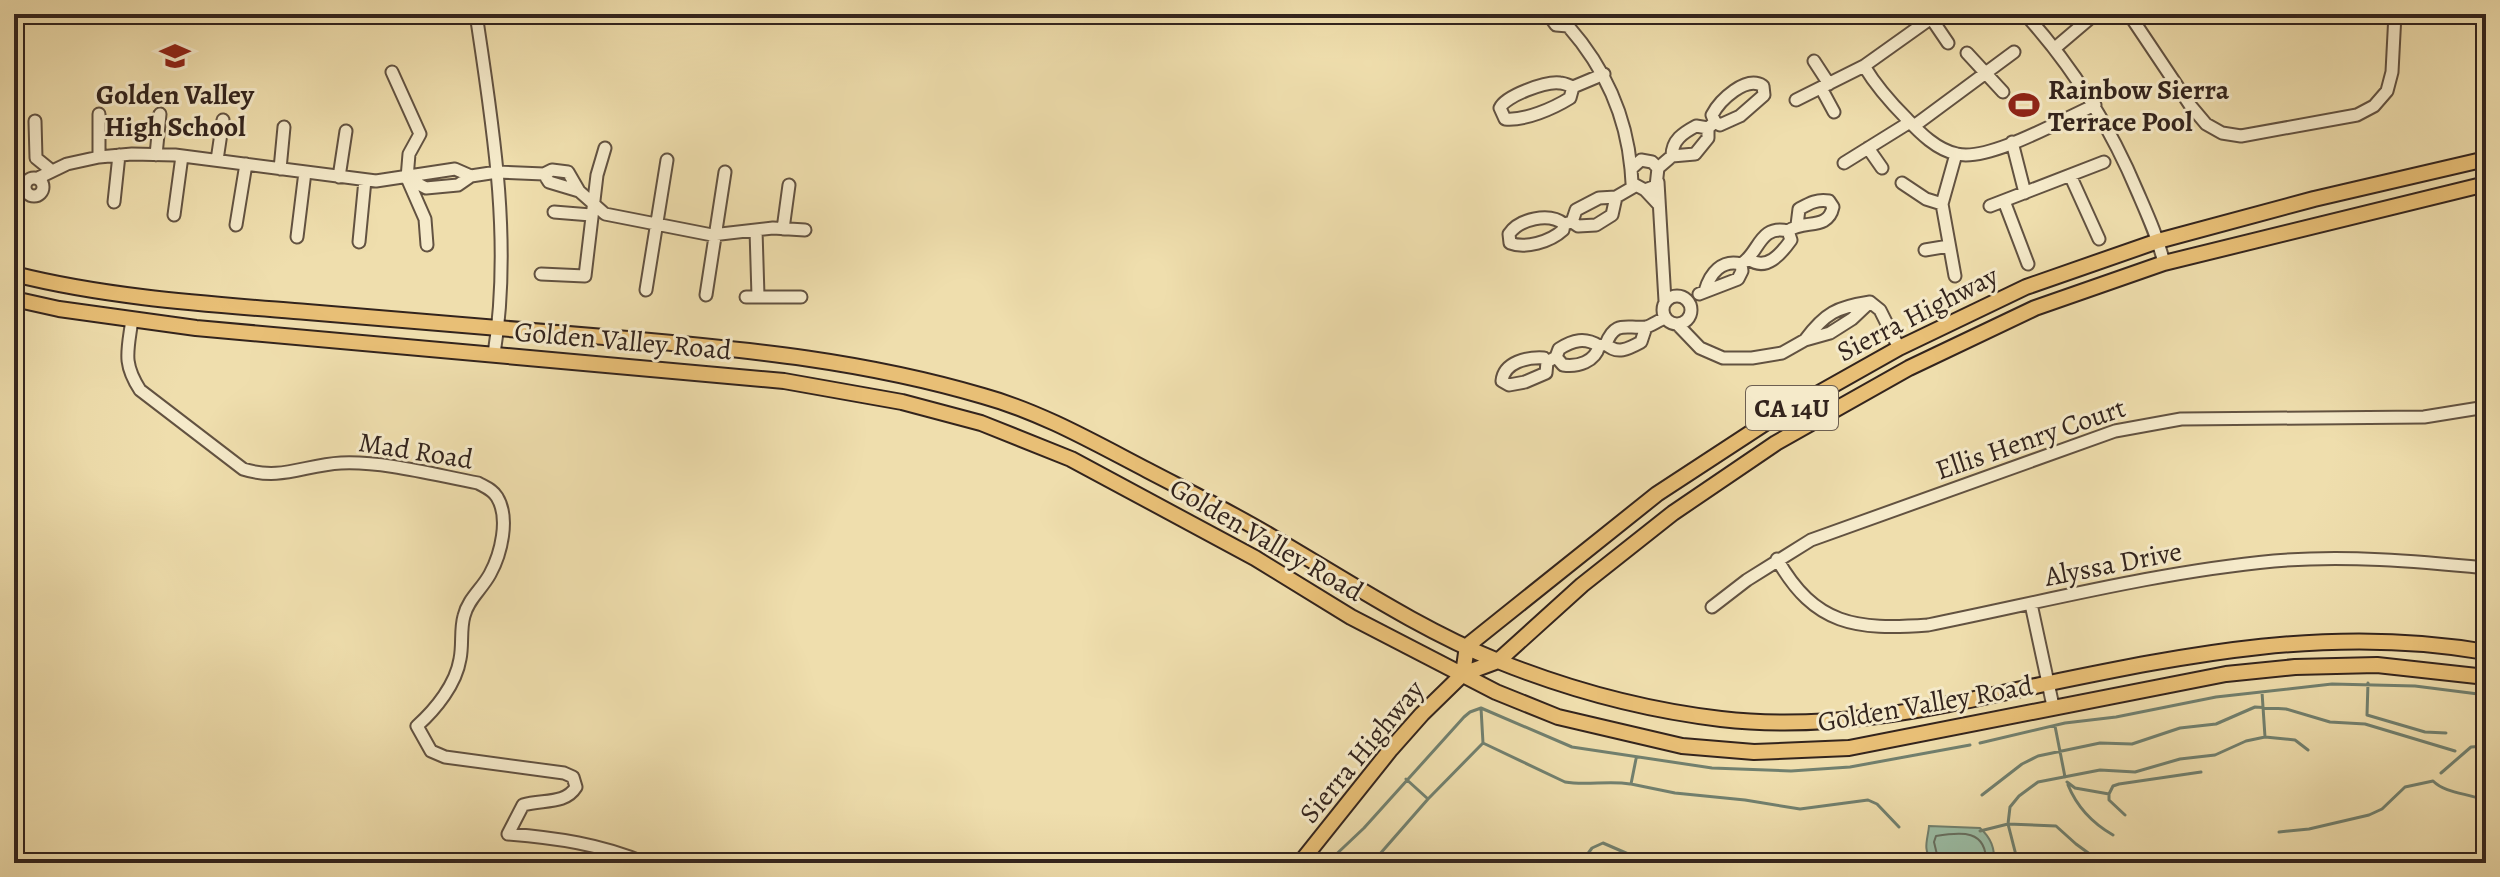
<svg xmlns="http://www.w3.org/2000/svg" width="2500" height="877" viewBox="0 0 2500 877" font-family="Alegreya,serif">
	<style>
		.water { fill: #9bbda5; stroke: #71806f; stroke-width: 2 }
		.lines { fill: none; stroke-linecap: round; stroke-linejoin: round }
		.shore { stroke: #677061; stroke-width: 2 }
		.stream { stroke: #71806f; stroke-width: 3 }
		.minor-casing { stroke: #625241; stroke-width: 15 }
		.major-casing { stroke: #33241d; stroke-width: 18 }
		.minor { stroke: #f5eaca; stroke-width: 11 }
		.major { stroke: #e8bf76; stroke-width: 14 }
		.labels { text-anchor: middle; stroke-width: 6; stroke-linejoin: round; paint-order: stroke }
		.shield { fill: #f5eaca; stroke: #6d5f51; stroke-width: 2 }
		.shield-label { font-size: 26px; font-weight: bold; fill: #33241d }
		.poi-label { font-size: 28px; font-weight: bold; fill: #33241d; stroke: #f5eaca; text-anchor: start }
		.street-label { font-size: 28px; fill: #33241d; stroke: #f5eaca }
	</style>
	<rect width="100%" height="100%" fill="#efdead"/>
	<filter id="stains"><feTurbulence type="fractalNoise" baseFrequency=".0025" numOctaves="4"/><feColorMatrix values="0 0 0 0 .2 0 0 0 0 .09 0 0 0 0 .02 0 0 0 .5 -.17"/></filter>
	<radialGradient id="worn" r=".72"><stop offset=".6" stop-color="#630" stop-opacity="0"/><stop offset="1" stop-color="#630" stop-opacity=".3"/></radialGradient>
	<!-- water -->
	<path class="water" d="M 1929,826 L 1980,828 C 1991,838 1995,848 1994,863 L 1932,861 C 1922,849 1928,839 1929,826 Z"/>
	<g class="lines">
		<!-- shore -->
		<path class="shore" d="M 1939,863 L 1934,842 L 1936,836 C 1961,832 1987,829 1986,863"/>
		<!-- stream -->
		<path class="stream" d="M 2368,683 L 2367,715 L 2425,732 L 2446,733
			M 2262,692 L 2265,737 L 2295,740 L 2308,750
			M 1481,708 L 1483,743 L 1565,782 C 1587,786 1608,780 1630,784
			M 2055,726 L 2065,777
			M 1980,743 L 2065,723 L 2116,717 L 2216,697 L 2332,684 L 2415,686 L 2486,695
			M 1636,759 L 1631,784 L 1675,793 L 1745,800 L 1800,809 L 1868,800 L 1877,804 L 1899,827
			M 2441,773 L 2471,747 L 2486,746
			M 2067,782 L 2075,788 L 2109,794 L 2113,786 L 2119,784 L 2201,772
			M 2068,785 C 2077,807 2092,823 2113,835
			M 2109,794 L 2109,800 L 2125,815
			M 1982,795 L 2022,764 L 2038,756 L 2100,743 L 2132,744 L 2180,728 L 2216,724 L 2255,707 L 2286,709 L 2330,722 L 2365,724 L 2455,751
			M 1428,799 L 1483,743
			M 1980,831 L 2008,824 L 2056,826 L 2076,844 L 2102,863
			M 2279,832 L 2309,829 L 2369,815 L 2382,809 L 2405,787 L 2433,781 C 2446,794 2469,793 2486,801
			M 1327,863 L 1364,828 L 1464,717 L 1470,712 L 1481,708 L 1572,747 L 1712,768 L 1791,771 L 1850,767 L 1970,745
			M 1372,863 L 1428,799 L 1406,779
			M 1567,863 L 1582,862
			M 1581,863 L 1592,848 L 1603,843 L 1649,863
			M 1921,863 L 1932,858
			M 2018,863 L 2008,824 L 2010,807 L 2019,796 L 2038,782 L 2100,770 L 2135,772 L 2180,759 L 2215,755 L 2246,741 L 2265,737"/>
		<!-- minor casing -->
		<g class="minor-casing">
			<path id="minor" d="M 476,14 C 493,126 512,242 494,354
				M 1548,14 L 1556,25 L 1568,26 C 1604,67 1626,114 1631,169
				M 2025,14 C 2074,68 2110,126 2138,193 C 2148,216 2158,238 2164,263
				M 2129,14 L 2190,105 L 2206,124 L 2222,133 L 2241,136 L 2357,115 L 2374,106 L 2387,91 L 2392,72 L 2395,14
				M 1931,18 L 1948,43
				M 1568,26 L 1570,14
				M 2055,48 L 2095,14
				M 1967,53 L 2003,92
				M 1814,61 L 1829,84
				M 1864,66 C 1876,86 1890,102 1907,119 C 1920,133 1937,150 1957,154 C 1989,162 2063,119 2095,105
				M 392,72 L 420,134 L 409,154 L 407,178 L 425,219 L 427,245
				M 1573,87 L 1570,98 C 1554,108 1525,121 1505,119 L 1500,108 C 1505,96 1546,81 1560,83 C 1564,83 1568,85 1573,87 L 1604,74
				M 1821,88 L 1834,112
				M 1796,100 L 1864,66 L 1937,14
				M 35,121 L 36,158 L 52,171
				M 1914,126 L 2014,52
				M 2012,142 L 2025,193
				M 1868,148 L 1882,168
				M 156,155 L 160,114
				M 1672,156 C 1672,140 1683,133 1696,126 L 1708,128
				M 99,157 L 99,114
				M 217,160 L 223,120
				M 1844,163 L 1910,122
				M 1658,168 L 1672,156 L 1695,154 L 1708,138 L 1708,128 L 1715,122 L 1720,125 L 1740,116 L 1764,95 L 1763,86 C 1746,75 1720,100 1712,115 L 1715,122
				M 280,169 L 284,127
				M 544,174 L 549,182 L 579,191
				M 2070,175 L 2099,239
				M 339,177 L 346,131
				M25 187a9 9 0 1 1 18 0a9 9 0 1 1-18 0Z
				M 38,178 L 67,164 L 99,157 L 132,154 L 175,155 L 376,181 L 455,169 L 471,176
				M 407,178 L 426,188 L 458,185 L 471,176 L 497,172 L 544,174 L 552,170 L 568,172 L 579,191 L 605,214 L 712,235 L 773,228 L 805,230
				M 1658,182 L 1665,301
				M 1902,183 L 1926,199 L 1942,204
				M 1645,190 L 1656,186 L 1658,168 L 1652,162 L 1641,160 L 1631,169 L 1632,183 L 1645,190 L 1659,205
				M 2004,201 L 2028,264
				M 114,202 L 119,155
				M 1990,206 L 2104,162
				M 554,212 L 591,215
				M 174,215 L 182,156
				M 1572,222 L 1576,210 L 1599,198 L 1616,197 L 1635,186
				M 1564,224 C 1549,212 1519,219 1509,234 L 1510,243 C 1525,249 1550,242 1563,230 L 1564,224 L 1572,222 L 1578,226 L 1596,225 L 1612,215 L 1616,197
				M 236,225 L 246,164
				M 783,229 L 789,185
				M 756,230 L 758,296
				M 297,237 L 305,172
				M 359,242 L 365,180
				M 1925,250 L 1949,246
				M 1749,259 C 1766,272 1781,254 1791,240 L 1788,231
				M 541,274 L 585,276 L 597,175 L 605,148
				M 1955,276 L 1942,204 L 1956,154
				M 646,290 L 667,160
				M 1705,291 C 1710,273 1722,259 1741,264 C 1759,254 1759,224 1788,231 C 1804,219 1828,231 1833,207 L 1829,201 C 1817,199 1810,203 1799,209 L 1797,225
				M 1699,294 L 1738,279 L 1742,271 L 1741,264
				M 706,295 L 725,172
				M1663 310a14 14 0 1 1 28 0a14 14 0 1 1-28 0Z
				M 746,297 L 801,297
				M 1870,302 L 1880,310 L 1899,348
				M 132,319 C 128,351 122,362 140,390 L 243,469 C 281,481 304,465 341,463 C 384,461 435,475 478,483 C 485,487 492,489 497,497 C 510,518 501,554 490,574 C 482,589 468,599 464,616 C 460,630 463,645 460,659 C 456,684 436,709 417,726 L 431,751 L 445,757 L 564,773 L 573,777 L 576,787 C 565,805 542,799 523,805 L 508,834 C 557,838 600,844 645,863
				M 1677,324 L 1700,348 L 1723,358 L 1752,358 L 1782,353 L 1805,340 L 1830,333 L 1852,319 L 1870,302 C 1837,307 1825,313 1805,340
				M 1606,344 C 1615,320 1626,329 1646,327 C 1651,326 1659,320 1665,318
				M 1556,357 L 1563,365 C 1578,367 1595,362 1599,346
				M 1547,362 L 1546,373 L 1525,382 L 1509,385 L 1502,381 C 1504,362 1527,357 1544,358 L 1547,362 L 1556,357 L 1559,349 C 1573,340 1585,337 1599,346 L 1606,344 C 1617,355 1628,349 1641,342 L 1646,327
				M 1777,559 C 1815,626 1856,630 1928,625 C 2042,602 2157,572 2274,561 C 2344,555 2416,561 2486,568
				M 2031,604 L 2053,706
				M 1712,607 L 1747,580 L 1811,540 L 2115,431 L 2181,419 L 2424,417 L 2486,407"/>
		</g>
		<!-- major casing -->
		<g class="major-casing">
			<path id="major" d="M 14,274 C 109,298 209,304 307,312 C 414,320 521,329 628,339 C 751,350 864,361 983,396 C 1041,412 1095,443 1147,470 C 1189,492 1232,513 1272,537 C 1346,580 1419,629 1498,661 C 1570,690 1645,710 1721,719 C 1832,732 1933,708 2040,685 C 2190,654 2332,625 2486,652
				M 14,299 L 59,309 L 196,328 L 784,381 L 902,402 L 981,423 L 1071,459 L 1255,558 L 1351,617 L 1496,692 L 1558,717 L 1682,746 L 1754,752 L 1849,748 L 2226,674 L 2295,667 L 2377,665 L 2486,677
				M 1463,674 L 1467,646 L 1657,494 L 1764,424 L 1899,348 L 2026,287 L 2158,241 L 2314,199 L 2486,159
				M 1300,863 L 1391,749 L 1422,714 L 1463,674 L 1498,661 L 1582,585 L 1673,513 L 1776,443 L 1909,368 L 2035,308 L 2164,263 L 2486,184"/>
		</g>
		<!-- minor -->
		<use href="#minor" class="minor"/>
		<!-- major -->
		<use href="#major" class="major"/>
	</g>
	<!-- icons -->
	<defs>
		<g id="school-bare" transform="scale(2.4)"><path d="M0-5L7-2L0 1L-7-2ZM-4 1L0 2.5L4 1V4Q0 6-4 4Z" fill="#8f2418" stroke="#f5eaca" stroke-width="2.5" paint-order="stroke"/></g>
		<g id="stadium-bare" transform="scale(2.4)"><path d="M0-5a6.5 5 0 1 0 0 10a6.5 5 0 1 0 0-10ZM-3.5-1.8h7v3.6h-7Z" fill="#8f2418" stroke="#f5eaca" stroke-width="2.5" paint-order="stroke"/></g>
	</defs>
	<g fill-rule="evenodd">
		<use href="#school-bare" x="175" y="56"/>
		<use href="#stadium-bare" x="2024" y="105"/>
	</g>
	<g class="labels">
		<!-- shield labels -->
		<rect class="shield" x="1746" y="386" width="92" height="44" rx="6"/>
		<g class="shield-label">
			<text x="1792" y="417">CA 14U</text>
		</g>
		<!-- poi labels -->
		<g class="poi-label">
			<text x="2048" y="99">Rainbow Sierra<tspan x="2048" dy="32">Terrace Pool</tspan></text>
			<text x="175" y="104" text-anchor="middle">Golden Valley<tspan x="175" dy="32">High School</tspan></text>
		</g>
		<!-- street labels -->
		<g class="street-label">
			<text transform="translate(1917 313) rotate(-27)" y="10">Sierra Highway</text>
			<text transform="translate(623 340) rotate(5)" y="10">Golden Valley Road</text>
			<text transform="translate(2030 438) rotate(-19)" y="10">Ellis Henry Court</text>
			<text transform="translate(416 450) rotate(9)" y="10">Mad Road</text>
			<text transform="translate(1267 539) rotate(30)" y="10">Golden Valley Road</text>
			<text transform="translate(2113 563) rotate(-11)" y="10">Alyssa Drive</text>
			<text transform="translate(1925 703) rotate(-10)" y="10">Golden Valley Road</text>
			<text transform="translate(1361 751) rotate(-50)" y="10">Sierra Highway</text>
		</g>
	</g>
	<!-- margin -->
	<rect width="2500" height="877" fill="none" stroke="#efdead" stroke-width="48"/>
	<rect x="16" y="16" width="2468" height="845" fill="none" stroke="#33241d" stroke-width="4"/>
	<rect x="24" y="24" width="2452" height="829" fill="none" stroke="#33241d" stroke-width="2"/>
	<rect width="100%" height="100%" filter="url(#stains)"/>
	<rect width="100%" height="100%" fill="url(#worn)"/>
</svg>
